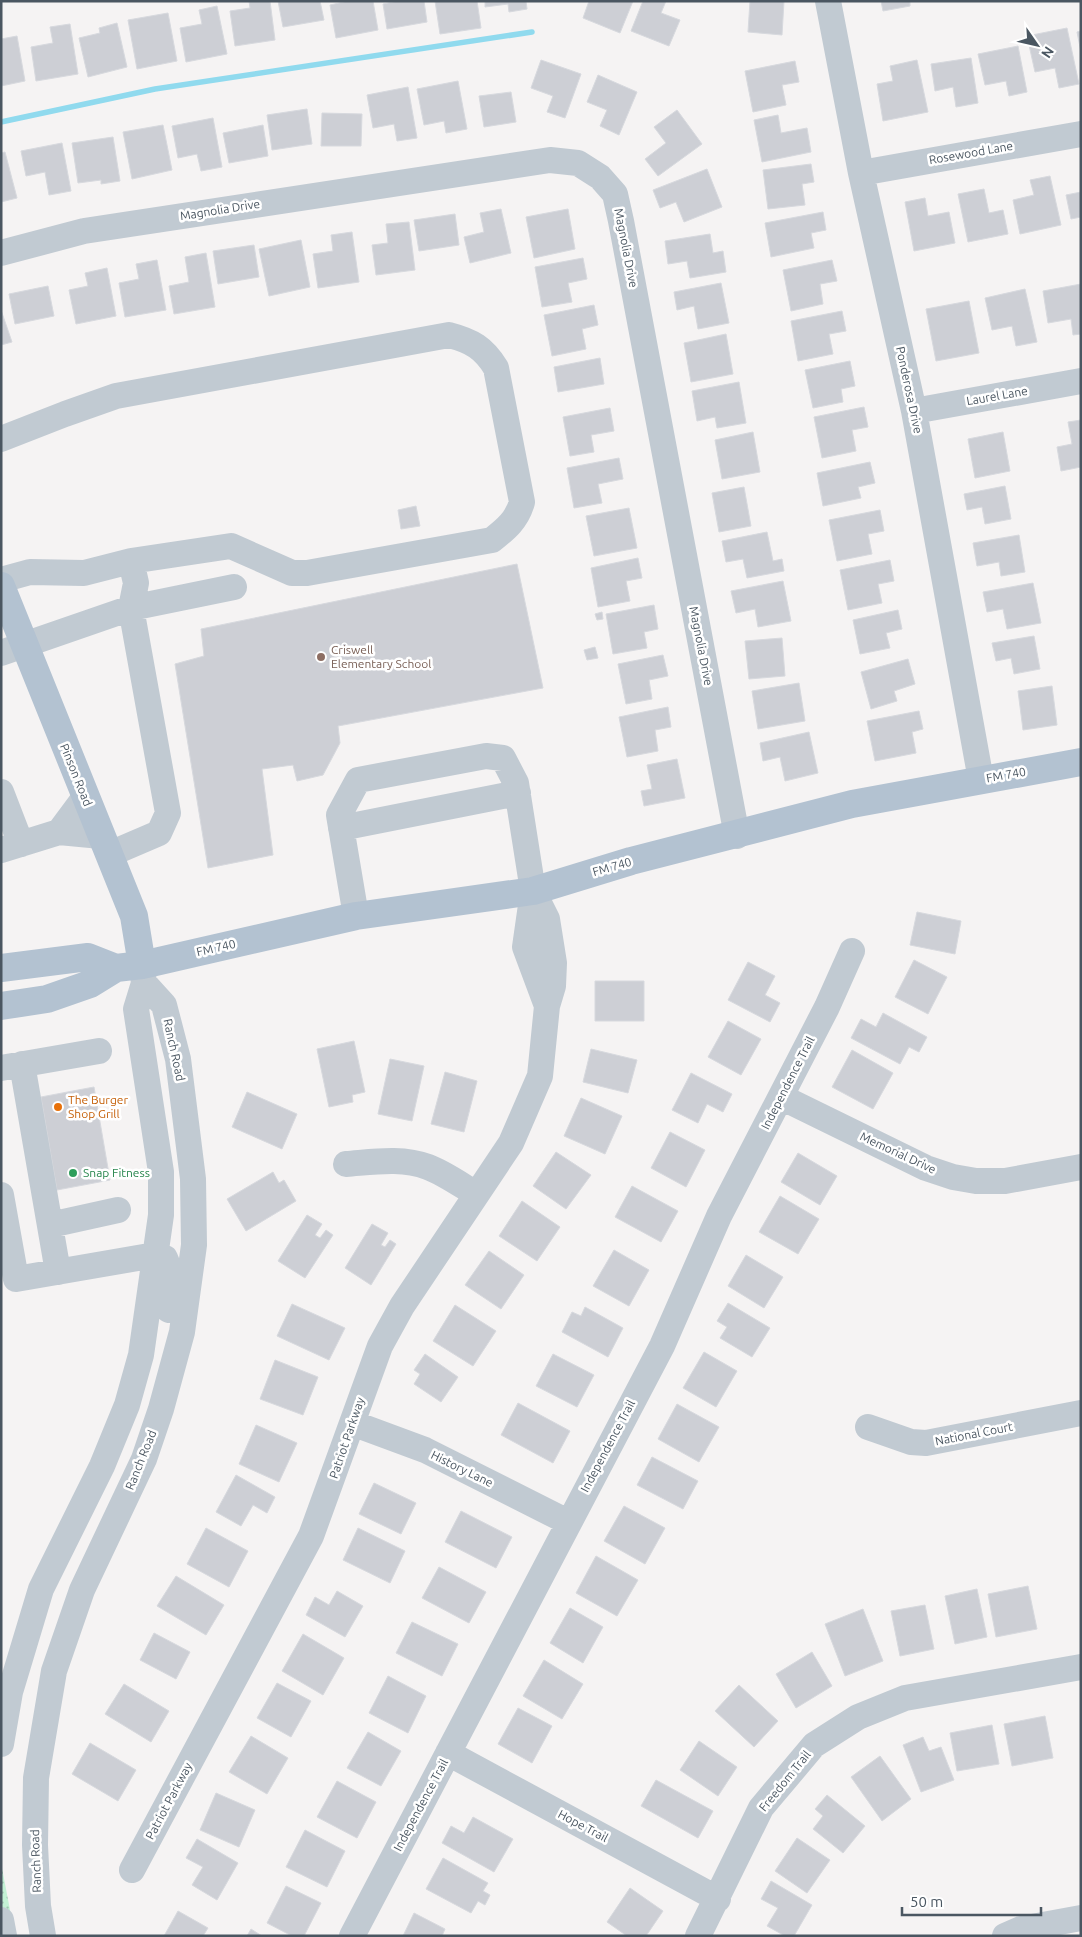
<svg xmlns="http://www.w3.org/2000/svg" width="1082" height="1937" viewBox="0 0 1082 1937" font-family="Ubuntu,sans-serif">
	<style>
		.grass { fill: url(#grass-dots) }
		.lines { fill: none; stroke-linecap: round; stroke-linejoin: round }
		.stream { stroke: #90daee; stroke-width: 5.5 }
		.building { fill: #cdcfd5; stroke: #d7d9de }
		.minor { stroke: #c1cad2; stroke-width: 26 }
		.major { stroke: #b3c2d1; stroke-width: 28 }
		.education-dot { fill: #8d6e63; stroke: #fff; stroke-width: 2 }
		.food-dot { fill: #e8710a; stroke: #fff; stroke-width: 2 }
		.leisure-dot { fill: #2e9e5b; stroke: #fff; stroke-width: 2 }
		.labels { text-anchor: middle; stroke-width: 5; stroke-linejoin: round; paint-order: stroke }
		.street-label { font-size: 12px; fill: #4a5661; stroke: #fff }
		.education-label { font-size: 12px; fill: #785e54; stroke: #fff; text-anchor: start }
		.food-label { font-size: 12px; fill: #c56008; stroke: #fff; text-anchor: start }
		.leisure-label { font-size: 12px; fill: #27864d; stroke: #fff; text-anchor: start }
	</style>
	<defs>
		<pattern id="grass-dots" width="8" height="8" patternUnits="userSpaceOnUse" patternTransform="scale(1.25)"><rect width="8" height="8" fill="#c3f1d5"/><path d="M2 2h.1M6 6h.1" fill="none" stroke="#a0c6b0" stroke-width="1.8" stroke-linecap="round"/></pattern>
	</defs>
	<rect width="100%" height="100%" fill="#f5f3f3"/>
	<!-- grass -->
	<path class="grass" d="M 1,1863 L 15,1936 L 1,1936 Z"/>
	<g class="lines">
		<!-- stream -->
		<path class="stream" d="M 1,122 L 155,89 L 532,32"/>
	</g>
	<!-- building -->
	<path class="building" d="M 249,1 L 270,1 L 275,40 L 235,46 L 230,11 L 250,8 Z
		M 278,1 L 320,1 L 324,20 L 283,27 Z
		M 348,1 L 373,1 L 378,30 L 336,38 L 330,5 Z
		M 398,1 L 424,1 L 427,22 L 387,29 L 383,4 Z
		M 435,1 L 477,1 L 481,28 L 440,34 Z
		M 485,1 L 526,1 L 527,9 L 509,12 L 508,4 L 485,7 Z
		M 589,1 L 633,1 L 620,33 L 583,18 Z
		M 643,1 L 666,1 L 661,13 L 680,20 L 669,46 L 631,31 Z
		M 750,1 L 784,1 L 782,35 L 748,32 Z
		M 881,1 L 910,1 L 910,6 L 883,11 Z
		M 217,6 L 227,54 L 186,62 L 180,28 L 202,24 L 199,10 Z
		M 168,13 L 177,61 L 137,69 L 128,20 Z
		M 117,23 L 127,67 L 88,77 L 79,38 L 100,33 L 99,28 Z
		M 70,24 L 78,74 L 36,81 L 31,47 L 53,43 L 50,27 Z
		M 1067,28 L 1079,84 L 1059,88 L 1055,68 L 1035,72 L 1027,36 Z
		M 1081,31 L 1081,52 L 1077,32 Z
		M 17,36 L 25,81 L 1,86 L 1,39 Z
		M 1018,46 L 1027,92 L 1009,96 L 1006,81 L 985,85 L 978,54 Z
		M 971,58 L 978,103 L 956,107 L 953,87 L 935,91 L 931,64 Z
		M 541,60 L 581,74 L 565,118 L 547,112 L 553,96 L 531,88 Z
		M 917,60 L 928,112 L 883,121 L 877,84 L 893,81 L 890,66 Z
		M 795,61 L 799,82 L 782,85 L 786,105 L 753,112 L 745,71 Z
		M 598,75 L 637,92 L 619,135 L 600,126 L 607,110 L 587,102 Z
		M 458,81 L 467,129 L 446,133 L 444,121 L 424,125 L 417,89 Z
		M 408,87 L 417,138 L 397,141 L 394,124 L 373,128 L 367,95 Z
		M 511,92 L 516,122 L 484,127 L 479,96 Z
		M 307,109 L 312,144 L 272,150 L 267,115 Z
		M 677,110 L 702,144 L 658,176 L 645,159 L 666,143 L 654,127 Z
		M 322,113 L 362,114 L 361,146 L 321,146 Z
		M 778,115 L 781,133 L 807,128 L 811,152 L 762,162 L 754,120 Z
		M 213,118 L 222,167 L 201,171 L 197,154 L 178,158 L 172,126 Z
		M 163,125 L 172,170 L 132,179 L 123,132 Z
		M 263,125 L 268,156 L 229,163 L 223,133 Z
		M 113,137 L 120,181 L 101,184 L 101,180 L 78,183 L 72,143 Z
		M 62,143 L 71,191 L 49,195 L 45,172 L 26,176 L 21,151 Z
		M 5,152 L 17,198 L 1,202 L 1,153 Z
		M 811,164 L 814,182 L 802,184 L 805,205 L 768,209 L 763,170 Z
		M 707,169 L 722,207 L 684,222 L 676,202 L 660,208 L 653,190 Z
		M 1050,176 L 1061,225 L 1020,234 L 1013,200 L 1034,195 L 1030,180 Z
		M 984,189 L 989,213 L 1003,210 L 1008,234 L 968,242 L 958,194 Z
		M 1081,192 L 1081,217 L 1071,219 L 1066,195 Z
		M 925,198 L 928,216 L 949,212 L 955,243 L 914,251 L 905,202 Z
		M 501,209 L 511,253 L 470,263 L 464,237 L 484,232 L 480,213 Z
		M 568,209 L 575,249 L 534,258 L 526,217 Z
		M 823,212 L 826,230 L 811,233 L 814,248 L 771,257 L 765,223 Z
		M 455,214 L 459,245 L 419,251 L 414,220 Z
		M 409,222 L 415,270 L 376,275 L 372,245 L 388,243 L 386,224 Z
		M 352,232 L 359,282 L 318,288 L 313,254 L 333,251 L 331,235 Z
		M 710,234 L 713,253 L 723,251 L 726,272 L 690,278 L 687,261 L 668,264 L 665,241 Z
		M 301,240 L 310,287 L 269,296 L 259,249 Z
		M 254,245 L 259,277 L 218,284 L 213,251 Z
		M 206,253 L 215,307 L 174,314 L 169,286 L 189,282 L 185,257 Z
		M 583,258 L 587,279 L 568,283 L 572,302 L 542,307 L 535,267 Z
		M 157,260 L 166,310 L 125,317 L 119,283 L 139,279 L 136,264 Z
		M 832,260 L 837,281 L 820,284 L 823,304 L 791,311 L 783,270 Z
		M 107,268 L 116,316 L 76,324 L 69,290 L 88,286 L 85,273 Z
		M 721,283 L 729,323 L 698,329 L 694,306 L 677,310 L 674,292 Z
		M 1081,284 L 1081,334 L 1073,335 L 1071,319 L 1048,323 L 1043,291 Z
		M 48,286 L 54,316 L 15,324 L 9,294 Z
		M 1025,289 L 1037,342 L 1016,346 L 1012,326 L 992,330 L 985,298 Z
		M 969,301 L 979,353 L 936,361 L 926,309 Z
		M 594,305 L 598,325 L 582,329 L 586,349 L 552,356 L 544,315 Z
		M 1,310 L 12,342 L 1,345 Z
		M 842,311 L 846,331 L 829,334 L 833,354 L 798,361 L 791,321 Z
		M 726,334 L 733,374 L 691,382 L 684,343 Z
		M 600,358 L 604,384 L 558,392 L 554,367 Z
		M 850,361 L 855,386 L 841,389 L 843,402 L 813,408 L 805,370 Z
		M 739,382 L 746,423 L 717,428 L 715,417 L 697,421 L 692,391 Z
		M 864,407 L 868,427 L 852,430 L 856,451 L 822,458 L 814,417 Z
		M 610,408 L 614,431 L 591,435 L 594,452 L 570,456 L 563,417 Z
		M 1081,420 L 1081,467 L 1061,471 L 1057,447 L 1072,444 L 1068,422 Z
		M 753,432 L 760,472 L 722,479 L 715,440 Z
		M 1003,432 L 1010,471 L 975,478 L 968,439 Z
		M 619,458 L 623,479 L 598,484 L 602,503 L 574,508 L 567,468 Z
		M 870,462 L 875,483 L 858,487 L 861,498 L 823,506 L 817,473 Z
		M 1005,486 L 1011,519 L 985,524 L 982,507 L 967,510 L 964,494 Z
		M 744,487 L 751,526 L 719,532 L 712,493 Z
		M 416,506 L 420,526 L 401,529 L 398,510 Z
		M 629,508 L 637,548 L 594,556 L 586,516 Z
		M 880,510 L 884,531 L 868,534 L 872,554 L 837,561 L 829,520 Z
		M 767,532 L 773,561 L 782,559 L 784,571 L 747,578 L 743,559 L 726,562 L 722,541 Z
		M 1019,535 L 1025,572 L 1001,576 L 999,562 L 977,566 L 973,543 Z
		M 638,558 L 642,578 L 626,581 L 630,601 L 598,607 L 591,568 Z
		M 890,560 L 894,581 L 878,584 L 882,603 L 848,610 L 840,570 Z
		M 517,564 L 543,688 L 338,726 L 340,743 L 323,775 L 297,781 L 293,765 L 262,769 L 273,855 L 208,868 L 175,664 L 204,656 L 201,629 Z
		M 783,581 L 791,621 L 758,627 L 755,609 L 736,613 L 731,591 Z
		M 1033,583 L 1041,623 L 1007,629 L 1003,609 L 987,612 L 983,592 Z
		M 654,605 L 658,629 L 644,632 L 647,648 L 613,654 L 606,614 Z
		M 898,610 L 902,629 L 886,633 L 890,648 L 860,654 L 853,620 Z
		M 602,612 L 603,619 L 597,620 L 595,614 Z
		M 1034,636 L 1040,669 L 1014,674 L 1011,658 L 996,661 L 992,643 Z
		M 782,638 L 785,676 L 749,679 L 745,641 Z
		M 595,647 L 598,658 L 587,660 L 584,650 Z
		M 663,655 L 668,676 L 649,680 L 652,699 L 626,704 L 618,664 Z
		M 908,659 L 915,684 L 894,691 L 897,701 L 871,709 L 861,672 Z
		M 799,683 L 805,721 L 758,729 L 752,691 Z
		M 1052,686 L 1057,725 L 1023,730 L 1018,691 Z
		M 668,707 L 671,727 L 655,730 L 658,751 L 627,757 L 619,717 Z
		M 919,711 L 923,729 L 912,732 L 916,753 L 875,761 L 867,721 Z
		M 809,732 L 818,773 L 785,781 L 780,757 L 763,761 L 760,743 Z
		M 677,759 L 685,798 L 644,806 L 641,791 L 652,789 L 647,765 Z
		M 917,912 L 961,921 L 955,954 L 910,945 Z
		M 914,960 L 947,977 L 928,1014 L 895,997 Z
		M 748,962 L 775,976 L 765,995 L 780,1003 L 770,1022 L 728,1000 Z
		M 595,981 L 644,981 L 644,1021 L 595,1021 Z
		M 883,1013 L 927,1037 L 919,1052 L 909,1047 L 900,1064 L 851,1038 L 861,1019 L 876,1027 Z
		M 728,1021 L 761,1039 L 741,1075 L 708,1057 Z
		M 354,1041 L 365,1092 L 352,1095 L 353,1102 L 329,1107 L 317,1049 Z
		M 591,1049 L 637,1060 L 628,1093 L 583,1082 Z
		M 852,1050 L 893,1073 L 873,1109 L 832,1087 Z
		M 390,1059 L 424,1066 L 412,1121 L 378,1114 Z
		M 445,1072 L 477,1081 L 464,1132 L 431,1124 Z
		M 691,1073 L 732,1094 L 723,1112 L 707,1104 L 698,1123 L 672,1110 Z
		M 94,1087 L 110,1180 L 57,1190 L 41,1097 Z
		M 247,1092 L 297,1114 L 282,1149 L 232,1127 Z
		M 581,1098 L 622,1116 L 605,1154 L 564,1136 Z
		M 670,1132 L 705,1150 L 686,1187 L 651,1168 Z
		M 556,1152 L 591,1175 L 566,1209 L 533,1186 Z
		M 798,1153 L 837,1176 L 820,1205 L 781,1182 Z
		M 273,1172 L 279,1183 L 284,1180 L 296,1201 L 246,1231 L 227,1199 Z
		M 632,1186 L 678,1211 L 661,1242 L 615,1217 Z
		M 780,1196 L 819,1219 L 798,1254 L 759,1232 Z
		M 522,1201 L 560,1227 L 537,1261 L 499,1236 Z
		M 307,1215 L 322,1224 L 315,1235 L 320,1238 L 326,1230 L 333,1235 L 305,1278 L 278,1261 Z
		M 372,1224 L 388,1233 L 381,1245 L 385,1247 L 390,1240 L 396,1244 L 371,1285 L 345,1268 Z
		M 614,1250 L 649,1270 L 629,1306 L 593,1286 Z
		M 489,1251 L 524,1275 L 501,1309 L 465,1285 Z
		M 746,1255 L 783,1277 L 764,1308 L 728,1286 Z
		M 728,1303 L 770,1328 L 752,1357 L 720,1338 L 727,1327 L 717,1321 Z
		M 292,1304 L 345,1328 L 329,1360 L 277,1336 Z
		M 455,1305 L 496,1331 L 473,1366 L 433,1341 Z
		M 585,1307 L 623,1328 L 608,1357 L 562,1332 L 572,1312 L 581,1316 Z
		M 704,1352 L 737,1371 L 716,1407 L 683,1388 Z
		M 425,1354 L 458,1377 L 441,1402 L 414,1384 L 420,1374 L 414,1370 Z
		M 553,1354 L 594,1375 L 577,1407 L 536,1386 Z
		M 275,1360 L 318,1377 L 303,1415 L 260,1399 Z
		M 518,1403 L 570,1431 L 553,1463 L 501,1435 Z
		M 677,1404 L 719,1427 L 699,1462 L 658,1439 Z
		M 256,1425 L 297,1443 L 279,1482 L 239,1464 Z
		M 652,1457 L 698,1481 L 683,1509 L 637,1485 Z
		M 236,1475 L 275,1497 L 267,1513 L 253,1505 L 241,1526 L 216,1512 Z
		M 374,1483 L 416,1503 L 401,1534 L 359,1514 Z
		M 624,1506 L 665,1528 L 645,1564 L 604,1541 Z
		M 461,1511 L 512,1537 L 496,1568 L 445,1542 Z
		M 206,1528 L 248,1551 L 229,1587 L 187,1564 Z
		M 358,1528 L 405,1551 L 390,1583 L 343,1560 Z
		M 596,1556 L 638,1580 L 617,1616 L 576,1593 Z
		M 439,1567 L 486,1592 L 469,1623 L 422,1598 Z
		M 176,1576 L 224,1605 L 206,1635 L 157,1606 Z
		M 1028,1586 L 1037,1629 L 996,1637 L 988,1594 Z
		M 977,1589 L 987,1637 L 955,1644 L 945,1596 Z
		M 337,1591 L 363,1606 L 345,1637 L 306,1615 L 315,1597 L 329,1605 Z
		M 925,1605 L 934,1649 L 900,1656 L 891,1611 Z
		M 570,1608 L 603,1627 L 583,1663 L 550,1643 Z
		M 863,1609 L 883,1661 L 845,1676 L 825,1624 Z
		M 412,1622 L 458,1644 L 442,1676 L 396,1653 Z
		M 154,1633 L 190,1652 L 176,1679 L 140,1660 Z
		M 303,1634 L 344,1658 L 323,1695 L 282,1671 Z
		M 812,1652 L 832,1686 L 796,1708 L 776,1674 Z
		M 544,1660 L 583,1684 L 562,1719 L 523,1696 Z
		M 388,1676 L 426,1696 L 408,1733 L 369,1713 Z
		M 277,1683 L 311,1701 L 291,1737 L 257,1718 Z
		M 124,1684 L 169,1711 L 151,1742 L 105,1714 Z
		M 739,1685 L 778,1721 L 754,1747 L 715,1711 Z
		M 518,1708 L 552,1726 L 532,1763 L 498,1744 Z
		M 1045,1716 L 1053,1758 L 1012,1766 L 1004,1724 Z
		M 992,1725 L 999,1764 L 957,1771 L 950,1733 Z
		M 368,1732 L 401,1751 L 381,1786 L 347,1768 Z
		M 251,1736 L 288,1758 L 267,1794 L 229,1772 Z
		M 923,1737 L 929,1751 L 941,1747 L 954,1780 L 921,1792 L 903,1745 Z
		M 699,1741 L 737,1767 L 718,1796 L 680,1770 Z
		M 90,1743 L 136,1770 L 118,1801 L 72,1774 Z
		M 880,1756 L 911,1799 L 882,1821 L 851,1777 Z
		M 656,1780 L 713,1811 L 698,1838 L 641,1806 Z
		M 337,1781 L 376,1802 L 357,1838 L 317,1817 Z
		M 216,1793 L 255,1810 L 239,1847 L 200,1830 Z
		M 827,1795 L 865,1826 L 843,1853 L 813,1829 L 823,1816 L 815,1809 Z
		M 473,1817 L 513,1839 L 494,1872 L 442,1843 L 451,1826 L 464,1833 Z
		M 305,1830 L 345,1851 L 327,1887 L 286,1867 Z
		M 797,1838 L 830,1860 L 807,1893 L 775,1871 Z
		M 197,1839 L 238,1863 L 217,1900 L 192,1885 L 203,1867 L 186,1858 Z
		M 443,1858 L 488,1883 L 483,1891 L 490,1895 L 485,1905 L 478,1901 L 471,1913 L 426,1889 Z
		M 771,1881 L 812,1905 L 794,1936 L 785,1936 L 767,1926 L 778,1908 L 761,1899 Z
		M 286,1886 L 321,1903 L 304,1936 L 292,1936 L 267,1923 Z
		M 630,1888 L 663,1911 L 646,1936 L 627,1936 L 607,1922 Z
		M 178,1911 L 208,1928 L 203,1936 L 164,1936 Z
		M 414,1913 L 445,1929 L 442,1936 L 403,1936 Z
		M 251,1929 L 262,1936 L 247,1936 Z"/>
	<g class="lines">
		<!-- minor -->
		<path class="minor" d="M 828,1 L 861,173 L 914,411 L 981,780
			M 861,173 L 1081,134
			M 1,253 L 84,231 L 550,160 L 578,163 L 600,177 L 615,194 L 621,221 L 737,836
			M 914,411 L 1081,381
			M 1,439 L 65,414 L 116,396 L 449,335 C 472,341 484,348 496,368 L 522,502 C 517,520 506,529 492,540 L 307,573 L 292,573 L 231,546 L 131,561 L 136,583 L 131,608 L 168,813 L 159,833 L 110,854
			M 1,580 L 30,572 L 84,573 L 131,561
			M 1,653 L 131,608 L 234,587
			M 1,792 L 21,844
			M 341,828 L 518,793
			M 59,832 L 85,797
			M 1,850 L 59,832 L 101,836
			M 356,916 L 339,815 L 358,780 L 486,756 L 503,758 L 516,783 L 533,891 L 525,947 L 547,1006
			M 22,1064 L 58,1272
			M 1,1068 L 99,1051
			M 781,1097 L 926,1168 L 953,1177 L 976,1181 L 1005,1181 L 1081,1167
			M 346,1164 C 373,1162 402,1157 428,1167 C 444,1173 461,1185 476,1194
			M 1,1195 L 16,1279 L 155,1255 L 165,1258 L 173,1278 L 169,1310
			M 50,1225 L 118,1210
			M 352,1423 L 425,1450 L 568,1522
			M 868,1427 L 911,1442 L 926,1443 L 1081,1413
			M 1,1744 L 10,1692 L 41,1589 L 102,1466 L 127,1405 L 141,1355 L 161,1215 L 161,1172 L 136,1009 L 144,983 L 142,968
			M 448,1753 L 718,1899
			M 132,1870 L 311,1536 L 380,1346 L 402,1306 L 511,1143 L 540,1076 L 547,1006 L 553,986 L 554,963 L 547,919 L 533,891
			M 1,1920 L 4,1936
			M 43,1936 L 38,1906 L 35,1845 L 36,1778 L 54,1671 L 82,1590 L 144,1459 L 161,1409 L 182,1332 L 194,1245 L 193,1179 L 178,1059 L 164,1005 L 144,983
			M 352,1936 L 662,1346 L 719,1216 L 827,1007 L 852,951
			M 698,1936 L 761,1808 L 814,1745 L 858,1717 L 905,1698 L 1081,1667
			M 1005,1936 L 1021,1929 L 1081,1918"/>
		<!-- major -->
		<path class="major" d="M 1,586 L 134,916 L 142,965
			M 1,968 L 88,957 L 116,968
			M 1,1006 L 47,999 L 90,984 L 116,968 L 142,965 L 356,916 L 533,891 L 631,861 L 852,804 L 1081,762"/>
	</g>
	<!-- markers -->
	<circle class="education-dot" cx="321" cy="657" r="5"/>
	<circle class="food-dot" cx="58" cy="1107" r="5"/>
	<circle class="leisure-dot" cx="73" cy="1173" r="5"/>
	<g class="labels">
		<!-- street labels -->
		<g class="street-label">
			<text transform="translate(971 153) rotate(-10)" y="4">Rosewood Lane</text>
			<text transform="translate(220 210) rotate(-9)" y="4">Magnolia Drive</text>
			<text transform="translate(626 248) rotate(79)" y="4">Magnolia Drive</text>
			<text transform="translate(909 390) rotate(78)" y="4">Ponderosa Drive</text>
			<text transform="translate(997 396) rotate(-10)" y="4">Laurel Lane</text>
			<text transform="translate(701 646) rotate(79)" y="4">Magnolia Drive</text>
			<text transform="translate(76 775) rotate(68)" y="4">Pinson Road</text>
			<text transform="translate(1006 775) rotate(-10)" y="4">FM 740</text>
			<text transform="translate(612 867) rotate(-16)" y="4">FM 740</text>
			<text transform="translate(216 948) rotate(-13)" y="4">FM 740</text>
			<text transform="translate(174 1050) rotate(78)" y="4">Ranch Road</text>
			<text transform="translate(788 1083) rotate(-63)" y="4">Independence Trail</text>
			<text transform="translate(898 1153) rotate(25)" y="4">Memorial Drive</text>
			<text transform="translate(974 1434) rotate(-11)" y="4">National Court</text>
			<text transform="translate(347 1438) rotate(-71)" y="4">Patriot Parkway</text>
			<text transform="translate(608 1446) rotate(-62)" y="4">Independence Trail</text>
			<text transform="translate(141 1460) rotate(-68)" y="4">Ranch Road</text>
			<text transform="translate(462 1469) rotate(26)" y="4">History Lane</text>
			<text transform="translate(785 1781) rotate(-51)" y="4">Freedom Trail</text>
			<text transform="translate(169 1801) rotate(-62)" y="4">Patriot Parkway</text>
			<text transform="translate(421 1805) rotate(-62)" y="4">Independence Trail</text>
			<text transform="translate(583 1826) rotate(28)" y="4">Hope Trail</text>
			<text transform="translate(36 1861) rotate(-92)" y="4">Ranch Road</text>
		</g>
		<!-- education labels -->
		<g class="education-label">
			<text x="331" y="654">Criswell<tspan x="331" dy="14">Elementary School</tspan></text>
		</g>
		<!-- food labels -->
		<g class="food-label">
			<text x="68" y="1104">The Burger<tspan x="68" dy="14">Shop Grill</tspan></text>
		</g>
		<!-- leisure labels -->
		<g class="leisure-label">
			<text x="83" y="1177">Snap Fitness</text>
		</g>
	</g>
	<!-- border -->
	<rect width="1082" height="1937" fill="none" stroke="#4a5661" stroke-width="5"/>
	<!-- north arrow -->
	<g transform="translate(1037 45) rotate(124)" stroke="#ffffff" stroke-width="4" paint-order="stroke">
	<path d="M0-4L9 19L0 12L-9 19Z" fill="#4a5661"/>
	<text y="-8" font-size="14" font-weight="bold" text-anchor="middle" fill="#4a5661">N</text>
	</g>
	<!-- scale -->
	<path d="M902 1907v8h139v-8" fill="none" stroke="#4a5661" stroke-width="2.5"/>
	<text x="910" y="1907" font-size="15" fill="#4a5661" stroke="#ffffff" stroke-width="4" paint-order="stroke">50 m</text>
</svg>
